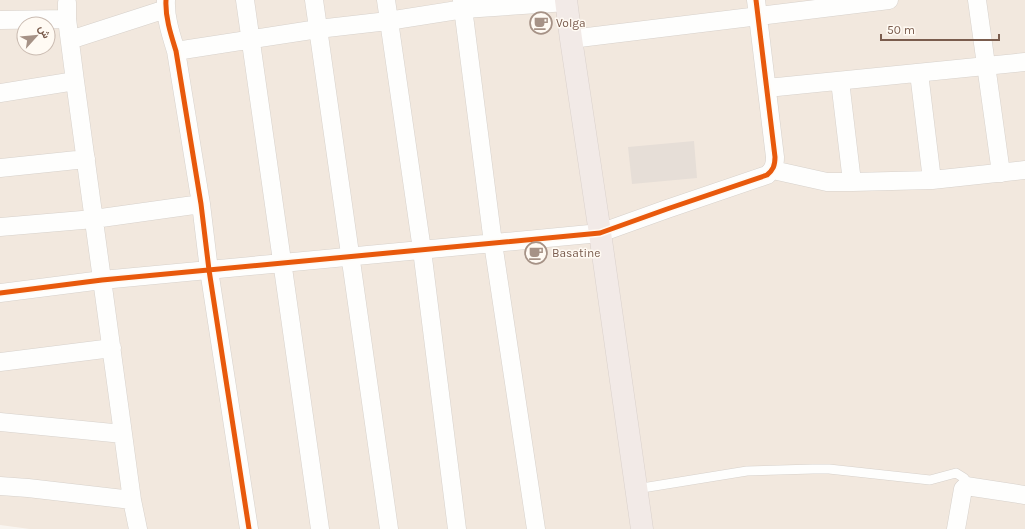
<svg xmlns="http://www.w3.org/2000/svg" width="1025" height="529" viewBox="0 0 1025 529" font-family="Karla,Vazirmatn,sans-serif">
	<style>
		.residential { fill: #f2e8de; fill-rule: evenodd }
		.building { fill: #e6ded7 }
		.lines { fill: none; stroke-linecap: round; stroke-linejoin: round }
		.lane-casing { stroke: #d7d1cb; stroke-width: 10 }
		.street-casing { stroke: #d7d1cb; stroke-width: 19 }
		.highway-casing { stroke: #dad1cc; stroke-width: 23 }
		.lane { stroke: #fefefd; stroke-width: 9 }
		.street { stroke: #fefefd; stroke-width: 18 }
		.highway { stroke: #f2eae7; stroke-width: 22 }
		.cycleway-casing { stroke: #fffaf3; stroke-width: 8 }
		.cycleway { stroke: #e8590c; stroke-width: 5 }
		.labels { text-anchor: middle; stroke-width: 3; stroke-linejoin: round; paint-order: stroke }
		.poi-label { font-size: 12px; fill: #7a5c4d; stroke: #fffaf3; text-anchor: start }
	</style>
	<rect width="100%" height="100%" fill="#f9f5f0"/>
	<!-- residential -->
	<path class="residential" d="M 0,0 L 1025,0 L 1025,529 L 30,529 L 0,525 ZM 24,24 L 48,24 L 48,48 L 24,48 Z"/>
	<!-- building -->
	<path class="building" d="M 694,141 L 697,178 L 632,184 L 628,147 Z"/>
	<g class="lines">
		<!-- lane casing -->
		<g class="lane-casing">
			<path id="lane" d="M 636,489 L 747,471 L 813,469 L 829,469 L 930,480 L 956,473 L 964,478 L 970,486"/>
		</g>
		<!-- street casing -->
		<g class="street-casing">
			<path id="street" d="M 166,0 C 165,17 171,35 176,51 L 201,204 L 209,270 L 249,529
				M 245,0 L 320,529
				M 314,0 L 389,529
				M 386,0 L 422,250 L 457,529
				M 462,0 L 493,243 L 536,529
				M 977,0 L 1001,173
				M 67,3 L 67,19 L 75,81 L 132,500 L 138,529
				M 0,20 L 67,19
				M 571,39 L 889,0
				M 70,40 L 166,9
				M 176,51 L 318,29 L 388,21 L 464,9 L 567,2
				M 919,73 L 932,180 L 1025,170
				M 840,81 L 852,182
				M 767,88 L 1025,62
				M 0,93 L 75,81
				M 0,168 L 86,159
				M 773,170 L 827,182 L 852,182 L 932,180
				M 0,227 L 94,219 L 201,204
				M 0,293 L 102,280 L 600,233 L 667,209 L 767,175 C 773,170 775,166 775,157 L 756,0
				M 0,362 L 112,348
				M 0,422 L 123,434
				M 0,486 L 28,488 L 132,500
				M 956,529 L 963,489 L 966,486 L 1025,495"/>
		</g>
		<!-- highway casing -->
		<g class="highway-casing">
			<path id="highway" d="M 566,0 L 571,39 L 600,233 L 642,529"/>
		</g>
		<!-- lane -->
		<use href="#lane" class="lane"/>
		<!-- street -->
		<use href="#street" class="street"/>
		<!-- highway -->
		<use href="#highway" class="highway"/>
		<!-- cycleway casing -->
		<g class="cycleway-casing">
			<path id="cycleway" d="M 166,0 C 165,17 171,35 176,51 L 201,204 L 209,270 L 249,529
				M 0,293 L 102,280 L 600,233 L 667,209 L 767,175 C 773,170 775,166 775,157 L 756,0"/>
		</g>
		<!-- cycleway -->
		<use href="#cycleway" class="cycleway"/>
	</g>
	<!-- icons -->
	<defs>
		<g id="cafe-ring" transform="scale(1.15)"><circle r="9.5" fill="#fffaf3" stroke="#a69286" stroke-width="1.5"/><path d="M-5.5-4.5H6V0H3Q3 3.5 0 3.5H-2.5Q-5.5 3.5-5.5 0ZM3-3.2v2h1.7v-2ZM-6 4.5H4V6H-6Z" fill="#a69286"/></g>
	</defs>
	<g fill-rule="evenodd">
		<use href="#cafe-ring" x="541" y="23"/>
		<use href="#cafe-ring" x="536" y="253"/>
	</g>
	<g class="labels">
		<!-- poi labels -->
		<g class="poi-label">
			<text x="556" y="27">Volga</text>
			<text x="552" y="257">Basatine</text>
		</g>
	</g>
	<!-- north arrow -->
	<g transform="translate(36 36) rotate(63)"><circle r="19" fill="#fffaf3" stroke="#cabbb1"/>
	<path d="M0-3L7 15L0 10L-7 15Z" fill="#a69286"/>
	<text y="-6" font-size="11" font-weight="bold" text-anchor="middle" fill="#7a5c4d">ش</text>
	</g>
	<!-- scale -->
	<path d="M881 34v6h118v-6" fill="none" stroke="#7a5c4d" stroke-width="2"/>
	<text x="887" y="34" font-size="12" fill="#7a5c4d" stroke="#fffaf3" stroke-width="3" paint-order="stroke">50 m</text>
</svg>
